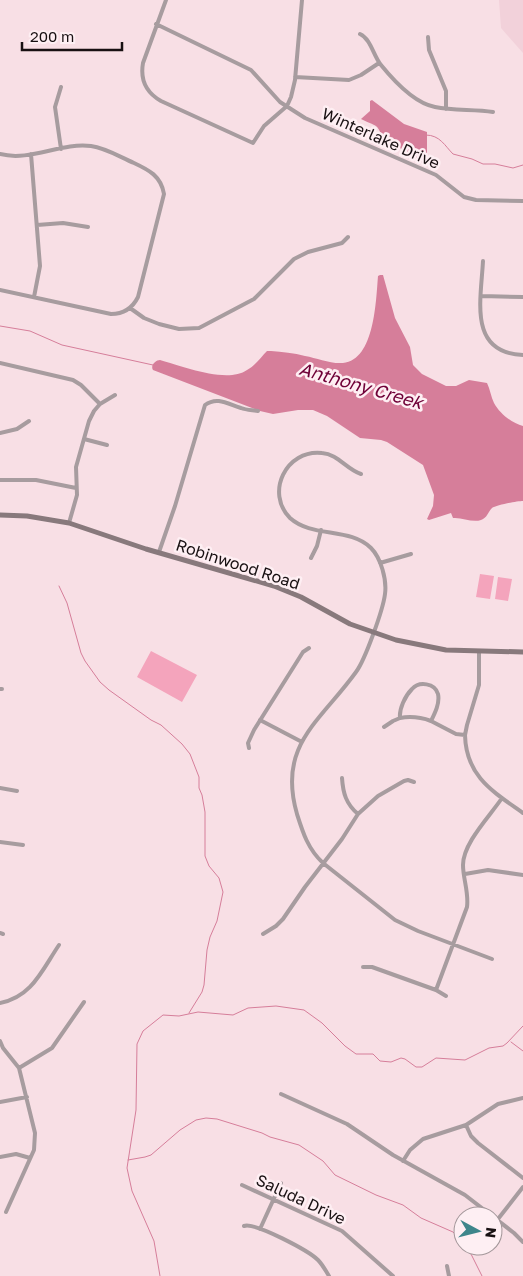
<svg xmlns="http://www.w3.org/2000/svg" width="523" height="1276" viewBox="0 0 523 1276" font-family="'Golos Text',sans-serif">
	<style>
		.built { fill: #f2d1da }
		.green { fill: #f4a4bc }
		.water { fill: #d67e9a }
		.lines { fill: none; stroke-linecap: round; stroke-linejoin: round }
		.stream { stroke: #d67e9a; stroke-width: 1 }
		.street { stroke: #a79c9f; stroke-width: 4 }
		.secondary { stroke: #88797c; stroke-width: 5 }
		.labels { text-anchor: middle; stroke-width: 5; stroke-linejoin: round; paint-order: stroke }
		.street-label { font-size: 16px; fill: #181012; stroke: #feeff3 }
		.water-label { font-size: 18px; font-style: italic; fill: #6f0037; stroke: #feeff3 }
	</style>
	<rect width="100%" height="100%" fill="#f8dfe5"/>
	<!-- built -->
	<path class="built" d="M 499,0 L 523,0 L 523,53 L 501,28 Z"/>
	<!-- green -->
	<path class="green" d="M 480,574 L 494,576 L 490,599 L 476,597 Z
		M 498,577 L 512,579 L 508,601 L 495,599 Z
		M 151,651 L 197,675 L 182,702 L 137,677 Z"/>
	<!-- water -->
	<path class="water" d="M 372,100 L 404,124 L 427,132 L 427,152 L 425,165 L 402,149 L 384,141 C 376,122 379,128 361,119 L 370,111 L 370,101 Z
		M 380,275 L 383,275 L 395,318 L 410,347 L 413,365 L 422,374 L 446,386 L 456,386 L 469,380 L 487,383 C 490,389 491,397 494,403 C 500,414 512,423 523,426 L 523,501 C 517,501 496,505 492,508 C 488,512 487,518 481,520 C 472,523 462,517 453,518 L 451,513 L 429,520 L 427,519 L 433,506 L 434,495 L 423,465 L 387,442 L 381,440 L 360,438 L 327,416 L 313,410 L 298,410 L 273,414 L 260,411 L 153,370 C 150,365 156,360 160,360 C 182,366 227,384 247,370 C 255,366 261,357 267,351 L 271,351 C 282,352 294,353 305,356 C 317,358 330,364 343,363 C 375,360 376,299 378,276 Z"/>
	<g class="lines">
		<!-- stream -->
		<path class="stream" d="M 426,135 C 440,135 445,146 453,154 L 472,159 L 483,164 L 495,164 L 513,168 L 523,165
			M 0,326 L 30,331 L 62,345 L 153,365
			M 59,586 L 67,603 L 81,653 L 85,661 L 100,682 L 109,690 L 151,720 L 161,725 L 182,744 L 190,754 L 199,777 L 199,788 L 202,795 L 205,812 L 205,856 L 209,866 L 219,878 L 223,892 L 217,921 L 210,937 L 207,950 L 204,985 L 202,992 L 189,1013
			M 511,1042 L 523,1051
			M 128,1160 L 145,1157 L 151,1155 L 180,1130 L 196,1120 L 206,1118 L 217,1119 L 262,1133 L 270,1137 L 299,1145 L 323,1161 L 335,1175 L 376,1195 L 403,1205 L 421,1218 L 453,1232 L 463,1242
			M 467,1246 L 482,1276
			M 160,1276 L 154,1241 L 132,1191 L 127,1168 L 136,1110 L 137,1044 L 143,1031 L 163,1015 L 179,1016 L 198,1012 L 233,1015 L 248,1008 L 276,1006 L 304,1010 L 322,1023 L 345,1046 L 356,1054 L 373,1054 L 380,1061 L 391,1062 L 401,1058 L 405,1059 L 416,1067 L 422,1067 L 436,1058 L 465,1060 L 489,1048 L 503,1046 L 507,1043 L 523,1026"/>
		<!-- street -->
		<path class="street" d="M 166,0 L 143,63 C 140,80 147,93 161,101 L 253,143 L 264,126 L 287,106 L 291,97 L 295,80 L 302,0
			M 156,24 L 251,70 L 280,102 L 305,118 L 436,175 L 464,197 L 476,200 L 523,201
			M 360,34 C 371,39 373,55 381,65 C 394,81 414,103 435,107 C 454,111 474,109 493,112
			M 428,37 L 429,50 L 446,91 L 446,109
			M 295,77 L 349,80 L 361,75 L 379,63
			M 61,149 L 55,107 L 61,87
			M 0,154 C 30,162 61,142 91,146 C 106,148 120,157 134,163 C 149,170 161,176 164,194 L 138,297 C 132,309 123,314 111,314 L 0,290
			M 31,154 L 40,266 L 34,297
			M 37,225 L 63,223 L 88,227
			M 483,261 C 481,300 468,353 523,355
			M 482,296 L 523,297
			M 130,308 L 144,318 L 159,324 L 179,329 L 199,328 L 254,299 L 294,259 L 308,252 L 342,243 L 348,237
			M 0,363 L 73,380 L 81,385 L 100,404
			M 0,433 L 17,429 L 29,421
			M 84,439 L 107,445
			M 361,474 C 346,469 338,454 322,453 C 286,449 265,493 290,518 C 312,538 350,527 371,548 C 381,558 387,580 385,594 C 383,610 365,660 356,672 C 320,722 277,745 297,814 C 303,833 308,849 323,863 L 395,920 L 418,931 L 492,959
			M 0,480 L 36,480 L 76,488
			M 69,523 L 77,495 L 76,467 L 89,421 L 94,411 L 100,404 L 115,395
			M 159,552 L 175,506 L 205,405 C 217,396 228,404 241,408 C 246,410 252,410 258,411
			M 311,558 L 317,546 L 321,530
			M 380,563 L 411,554
			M 0,689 L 2,689
			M 260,720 L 302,742
			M 431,721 C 420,717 411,716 400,718 C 399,709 405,696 412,689 C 419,681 435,683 438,694 C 440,703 435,713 431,721 L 456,734 L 465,735 L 467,725 L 479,685 L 479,652
			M 384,727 L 393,721 L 400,718
			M 465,735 C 466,776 492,791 523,813
			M 249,748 L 248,743 L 254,730 L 303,652 L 309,648
			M 342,778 C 343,793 346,804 358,814
			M 0,788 L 17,791
			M 0,842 L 23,845
			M 465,874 L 488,870 L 523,875
			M 0,933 L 3,934
			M 263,934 L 276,926 L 283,919 L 305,887 L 342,839 L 358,814 L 378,796 L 404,781 L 408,780 L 414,782
			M 363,967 L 372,967 L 436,990 L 446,996
			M 436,990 L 467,907 C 469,892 463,879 463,865 C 463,843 490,816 502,798
			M 0,1003 C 32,997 42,970 59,945
			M 0,1041 L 3,1048 L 19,1068 L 35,1133 L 34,1150 L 6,1212
			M 19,1068 L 52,1048 L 84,1002
			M 281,1094 L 347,1124 L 393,1155 L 465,1195 L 514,1233 L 523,1242
			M 0,1102 L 27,1097
			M 466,1125 L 471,1136 L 478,1143 L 523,1178
			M 0,1157 L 16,1154 L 30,1158
			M 403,1161 L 410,1150 L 423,1139 L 466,1125 L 498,1104 L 523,1098
			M 242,1185 L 342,1231 L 393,1276
			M 498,1219 L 523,1187
			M 244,1226 C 255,1222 309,1251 318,1260 C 322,1264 326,1271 329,1276
			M 260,1229 L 281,1183
			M 447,1266 L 449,1276"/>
		<!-- secondary -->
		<path class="secondary" d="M 0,515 L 27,516 L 69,523 L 146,549 L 274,586 L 301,597 L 350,624 L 396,640 L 446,650 L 523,652"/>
	</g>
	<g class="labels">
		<!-- street labels -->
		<g class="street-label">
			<text transform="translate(381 138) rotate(24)" y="6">Winterlake Drive</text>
			<text transform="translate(238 564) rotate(18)" y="6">Robinwood Road</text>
			<text transform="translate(301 1199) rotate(25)" y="6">Saluda Drive</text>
		</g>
		<!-- water labels -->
		<g class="water-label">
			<text transform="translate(361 386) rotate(16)" y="6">Anthony Creek</text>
		</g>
	</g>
	<!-- north arrow -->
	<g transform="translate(478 1231) rotate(97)"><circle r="24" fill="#feeff3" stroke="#a29699"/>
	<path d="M0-4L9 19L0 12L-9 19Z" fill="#3e868b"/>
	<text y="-8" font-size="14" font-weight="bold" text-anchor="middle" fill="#181012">N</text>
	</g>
	<!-- scale -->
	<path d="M22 42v8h100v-8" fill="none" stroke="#181012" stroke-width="2.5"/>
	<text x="30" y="42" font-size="15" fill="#181012" stroke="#feeff3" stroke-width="4" paint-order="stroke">200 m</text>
</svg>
